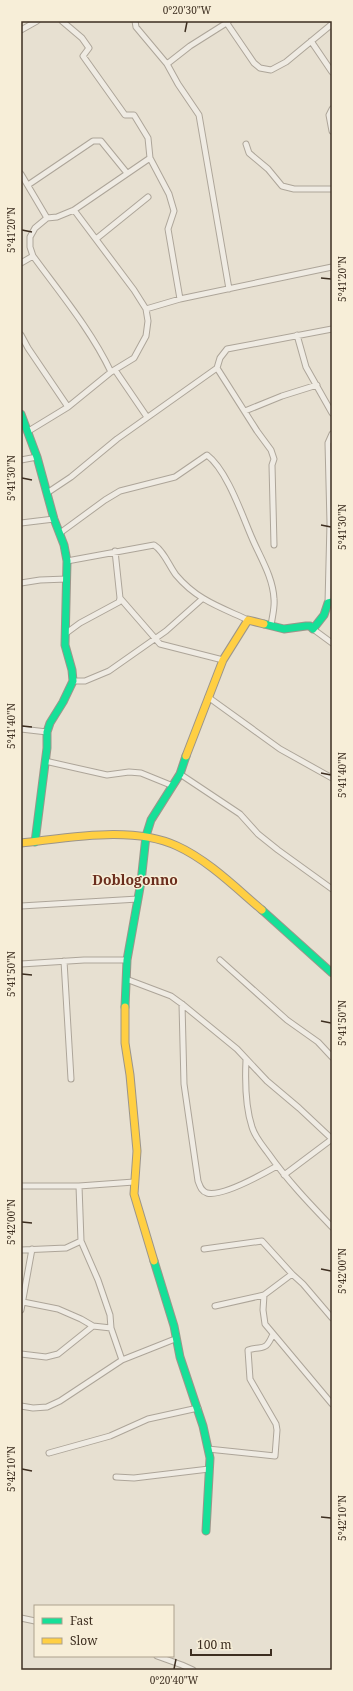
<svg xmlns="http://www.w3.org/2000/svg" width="353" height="1691" viewBox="0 0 353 1691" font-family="'Noto Serif',serif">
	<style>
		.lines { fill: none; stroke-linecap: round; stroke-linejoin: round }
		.street-casing { stroke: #ada599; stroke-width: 7 }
		.fast-casing { stroke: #9c958a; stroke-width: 9 }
		.slow-casing { stroke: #9c958a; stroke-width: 9 }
		.street { stroke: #efebe3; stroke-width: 5 }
		.fast { stroke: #16e098; stroke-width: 7 }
		.slow { stroke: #ffcf43; stroke-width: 7 }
		.ticks { fill: none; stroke: #3d2e20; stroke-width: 1.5 }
		.labels { text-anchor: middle; stroke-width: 3; stroke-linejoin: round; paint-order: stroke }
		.quarter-label { font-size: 14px; font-weight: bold; fill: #6b2e1e; stroke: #f7eed8 }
		.neatline { fill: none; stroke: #3d2e20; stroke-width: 1.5 }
		.ticks-label { font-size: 10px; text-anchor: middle; fill: #3d2e20 }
	</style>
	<rect width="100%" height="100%" fill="#e7e0d1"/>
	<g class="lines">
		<!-- street casing -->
		<g class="street-casing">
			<path id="street" d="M 62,21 L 82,38 L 89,48 L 83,56 L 125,115 L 134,115 L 148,138 L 150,158 L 169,194 L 174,211 L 168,229 L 180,299
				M 135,21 L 136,27 L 167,64 L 178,84 L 199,115 L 229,289
				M 226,22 L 254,63 L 260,68 L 271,70 L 286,62 L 332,24
				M 21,30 L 37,21
				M 311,41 L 332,72
				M 167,64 L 190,46 L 228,22
				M 332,109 L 329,115 L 332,131
				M 246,144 L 249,153 L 268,169 L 282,186 L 294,189 L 332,189
				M 21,174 L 47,218
				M 28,185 L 93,141 L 101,141 L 127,173
				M 96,239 L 148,197
				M 21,263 L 33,256
				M 146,309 L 180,299 L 332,267
				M 21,335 L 28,348 L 68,407
				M 297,335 L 306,367 L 332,413
				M 217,368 L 257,431 L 271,450 L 274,459 L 272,465 L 274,545
				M 115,370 L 147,417
				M 111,372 C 91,330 60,293 33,256 L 30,247 L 30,237 L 35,228 L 47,218 L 57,217 L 74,210 L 150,158
				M 245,411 L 282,396 L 317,385
				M 27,432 L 68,407 L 111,372 L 134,358 L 146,336 L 148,321 L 146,309 L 134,290 L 74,210
				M 21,460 L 37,457
				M 47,493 L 71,477 L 117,439 L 217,368 L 220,358 L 227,349 L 332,329
				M 21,523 L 54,519
				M 60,533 L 105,500 L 120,491 L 175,477 L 207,455 C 227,470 242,515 252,538 C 260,557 273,577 274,599 C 275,608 272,617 271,626
				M 67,561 L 154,545 C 164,551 169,566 176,575 C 197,600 220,607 248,620
				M 21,583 L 40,580 L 67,579
				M 120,598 L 160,644 L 223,660
				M 328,603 L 330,523 L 328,443 L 332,434
				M 313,629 L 332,643
				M 65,634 L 80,623 L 119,602 L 120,598 L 115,551
				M 73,681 L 85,681 L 109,671 L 166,631 L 202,599
				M 208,697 L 280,749 L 332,778
				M 21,729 L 47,732
				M 45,761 L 107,775 L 129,772 L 141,773 L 173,786
				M 180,774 L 240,814 L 258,834 L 278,850 L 332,889
				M 21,906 L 138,899
				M 220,960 L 287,1020 L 318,1042 L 332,1057
				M 64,961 L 71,1079
				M 21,964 L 84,960 L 127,960
				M 126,979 L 171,996 L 182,1004 L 237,1049 L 267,1081 L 299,1108 L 332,1139
				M 182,1004 L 184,1084 L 198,1181 C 200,1186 201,1191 207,1193 C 223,1197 263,1174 277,1166
				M 246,1060 C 245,1082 245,1106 252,1127 C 255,1137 262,1145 268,1153 C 287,1180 309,1203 332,1227
				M 284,1175 L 332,1139
				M 21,1186 L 79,1186 L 134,1182
				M 81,1241 L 98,1280 L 110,1315 L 111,1328 L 122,1360
				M 204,1249 L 262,1241 L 292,1274
				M 21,1250 L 66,1248 L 81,1241 L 79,1186
				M 23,1302 L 58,1309 L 81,1319 L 93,1326 L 111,1328
				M 215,1306 L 264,1295
				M 21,1310 L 32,1249
				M 332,1318 L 303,1284 L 292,1274 L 264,1295 L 263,1310 L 265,1324 L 332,1404
				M 21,1354 L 46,1357 L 58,1354 L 93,1326
				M 21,1406 L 33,1408 L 47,1407 L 60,1401 L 122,1360 L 175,1339
				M 208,1449 L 275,1456 L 277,1430 L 276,1424 L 250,1379 L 248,1350 C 263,1345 265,1353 273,1334
				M 49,1453 L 110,1436 L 148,1419 L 198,1408
				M 116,1477 L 134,1478 L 209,1469
				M 21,1618 L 35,1621
				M 157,1656 L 182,1665 L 193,1670"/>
		</g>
		<!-- fast casing -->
		<g class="fast-casing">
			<path id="fast" d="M 21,414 L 37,457 L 54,519 L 64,545 L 67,561 L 65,645 L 72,670 L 73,681 L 63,702 L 50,723 L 47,732 L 47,748 L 35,842
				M 264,624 L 284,629 L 306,626 L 310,626 L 313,629 L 324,615 L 328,603 L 332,602
				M 262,910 L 332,973
				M 125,1007 L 127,960 L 141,882 L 146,836 L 151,820 L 180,774 L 186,756
				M 154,1261 L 174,1326 L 180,1357 L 203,1426 L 210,1458 L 206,1531"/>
		</g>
		<!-- slow casing -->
		<g class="slow-casing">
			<path id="slow" d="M 186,756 L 223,660 L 248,620 L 264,624
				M 21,843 C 68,838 133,825 177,846 C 208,860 236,888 262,910
				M 125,1007 L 125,1043 L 130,1075 L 137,1151 L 134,1194 L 154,1261"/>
		</g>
		<!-- street -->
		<use href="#street" class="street"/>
		<!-- fast -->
		<use href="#fast" class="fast"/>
		<!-- slow -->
		<use href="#slow" class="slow"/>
	</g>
	<!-- ticks -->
	<path class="ticks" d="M 185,32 L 187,22M 22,230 L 32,232M 321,278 L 331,279M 22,478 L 32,480M 321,525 L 331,527M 22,726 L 32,727M 321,773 L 331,775M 22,974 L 32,975M 321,1021 L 331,1023M 22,1222 L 32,1223M 321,1269 L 331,1271M 22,1469 L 32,1471M 321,1517 L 331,1518M 174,1669 L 176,1659"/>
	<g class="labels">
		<!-- quarter labels -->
		<g class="quarter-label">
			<text x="135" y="885">Doblogonno</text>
		</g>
	</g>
	<!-- border -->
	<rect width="353" height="1691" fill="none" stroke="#f7eed8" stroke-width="44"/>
	<!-- legend -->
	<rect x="34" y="1605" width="140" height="52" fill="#f7eed8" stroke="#ada18e"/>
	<rect x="42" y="1618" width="20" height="6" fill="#16e098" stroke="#ada18e"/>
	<text x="70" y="1625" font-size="12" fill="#3d2e20">Fast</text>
	<rect x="42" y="1638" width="20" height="6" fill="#ffcf43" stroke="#ada18e"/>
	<text x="70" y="1645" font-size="12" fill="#3d2e20">Slow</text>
	<!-- scale -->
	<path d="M191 1649v6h80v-6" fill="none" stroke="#3d2e20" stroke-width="2"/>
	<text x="197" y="1649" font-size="12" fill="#3d2e20" stroke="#f7eed8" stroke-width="3" paint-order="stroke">100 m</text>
	<rect x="22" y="22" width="309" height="1647" class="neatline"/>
	<g class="ticks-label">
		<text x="187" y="14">0°20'30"W</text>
		<text transform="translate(11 230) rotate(-90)" y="4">5°41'20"N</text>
		<text transform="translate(342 279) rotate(-90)" y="4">5°41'20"N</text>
		<text transform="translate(11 478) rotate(-90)" y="4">5°41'30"N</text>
		<text transform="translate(342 527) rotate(-90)" y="4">5°41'30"N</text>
		<text transform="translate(11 726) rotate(-90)" y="4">5°41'40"N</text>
		<text transform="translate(342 775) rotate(-90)" y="4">5°41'40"N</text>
		<text transform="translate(11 974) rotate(-90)" y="4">5°41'50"N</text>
		<text transform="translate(342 1023) rotate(-90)" y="4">5°41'50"N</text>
		<text transform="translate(11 1222) rotate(-90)" y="4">5°42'00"N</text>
		<text transform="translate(342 1271) rotate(-90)" y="4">5°42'00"N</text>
		<text transform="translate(11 1469) rotate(-90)" y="4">5°42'10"N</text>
		<text transform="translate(342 1518) rotate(-90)" y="4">5°42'10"N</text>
		<text x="174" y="1684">0°20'40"W</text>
	</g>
</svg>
